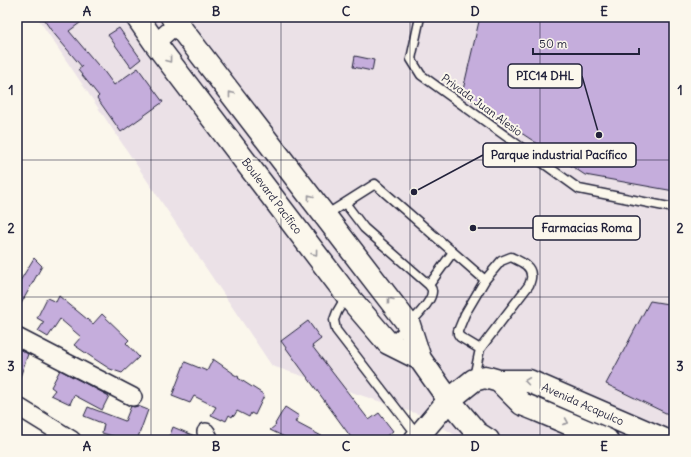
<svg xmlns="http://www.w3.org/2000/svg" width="691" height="457" viewBox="0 0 691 457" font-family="Delius,sans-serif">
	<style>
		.built { fill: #ebe1e7 }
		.building { fill: #c5addc; stroke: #22223b }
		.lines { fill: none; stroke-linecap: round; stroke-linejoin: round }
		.lane-casing { stroke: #22223b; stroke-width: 11 }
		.street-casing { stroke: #22223b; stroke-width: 20 }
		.secondary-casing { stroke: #22223b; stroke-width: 25 }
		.primary-casing { stroke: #22223b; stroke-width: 25 }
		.lane { stroke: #fbf7ec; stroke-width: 8 }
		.street { stroke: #fbf7ec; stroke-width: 17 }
		.secondary { stroke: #fbf7ec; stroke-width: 22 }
		.primary { stroke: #fbf7ec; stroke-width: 22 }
		.oneway { stroke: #99979c }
		.grid { fill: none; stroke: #22223b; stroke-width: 1; stroke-opacity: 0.55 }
		.labels { text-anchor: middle; stroke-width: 4; stroke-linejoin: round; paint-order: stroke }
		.street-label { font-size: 11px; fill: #22223b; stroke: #fbf7ec }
		.leader { fill: none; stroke: #22223b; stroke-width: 1.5 }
		.callout-dot { fill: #22223b; stroke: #fbf7ec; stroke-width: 1.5 }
		.callout { fill: #fbf7ec; stroke: #22223b; stroke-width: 1.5 }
		.callout-label { font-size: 12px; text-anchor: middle; font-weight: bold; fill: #22223b }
		.neatline { fill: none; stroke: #22223b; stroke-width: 1.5 }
		.grid-label { font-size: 13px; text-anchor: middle; font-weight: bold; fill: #22223b }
	</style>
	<rect width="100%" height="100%" fill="#fbf7ec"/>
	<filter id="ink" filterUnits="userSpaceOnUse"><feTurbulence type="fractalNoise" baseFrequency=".025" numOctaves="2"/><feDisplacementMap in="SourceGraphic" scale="8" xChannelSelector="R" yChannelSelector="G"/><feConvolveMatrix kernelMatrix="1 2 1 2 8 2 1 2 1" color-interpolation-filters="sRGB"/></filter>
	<g filter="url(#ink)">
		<!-- built -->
		<path class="built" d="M 37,17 L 674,17 L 674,440 L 463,440 L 424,416 L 272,366 Z"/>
		<!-- building -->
		<path class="building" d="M 42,17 L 88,17 L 69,31 L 103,71 L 103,70 L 114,85 L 138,68 L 163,102 L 121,132 L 97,98 L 99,96 L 78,70 L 82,67 L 51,30 Z
			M 480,17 L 674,17 L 674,191 L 585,175 L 462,94 Z
			M 119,28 L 141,59 L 131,67 L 108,35 Z
			M 355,56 L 374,60 L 372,71 L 353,67 Z
			M 34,258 L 42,266 L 17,311 L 17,286 Z
			M 59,296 L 93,324 L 102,314 L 129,340 L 126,343 L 139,357 L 122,373 L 110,369 L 93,358 L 74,345 L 81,337 L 60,319 L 48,337 L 38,331 L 44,322 L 37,318 L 47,298 L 56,302 Z
			M 650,301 L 674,305 L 674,417 L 606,384 Z
			M 308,321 L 321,339 L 312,346 L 369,420 L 379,413 L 393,431 L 381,440 L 353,440 L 281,341 Z
			M 17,348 L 28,354 L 19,380 L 17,380 Z
			M 213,359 L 233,373 L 233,374 L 239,377 L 238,378 L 263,394 L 263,395 L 264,396 L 255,415 L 251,413 L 249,417 L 237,411 L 234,416 L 233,415 L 232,417 L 229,415 L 226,421 L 222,419 L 222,420 L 211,415 L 216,407 L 194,396 L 190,403 L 172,396 L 185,362 L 207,371 Z
			M 60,370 L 109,396 L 102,410 L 74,395 L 70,404 L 51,395 L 55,390 L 51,387 Z
			M 131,406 L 134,407 L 138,406 L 148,410 L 137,440 L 115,440 L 116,437 L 102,433 L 104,424 L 84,416 L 88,407 L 125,421 Z
			M 285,407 L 299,416 L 295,422 L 329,440 L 291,440 L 270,430 L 276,425 L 275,424 Z
			M 173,427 L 197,437 L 199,440 L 168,440 Z"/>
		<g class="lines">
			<!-- lane casing -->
			<g class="lane-casing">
				<path id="lane" d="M 420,17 L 411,59 L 421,75 L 579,189 L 674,208
					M 345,203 L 364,228 L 429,285 C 430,287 432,288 432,291 C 433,304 399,334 389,343
					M 326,215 L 375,184 L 485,280 L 501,261 L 511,257 C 519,261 531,265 531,275 C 532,278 530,282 529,285 L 480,349 L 474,377
					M 429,285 L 453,252
					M 347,295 L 337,312 L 334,320 L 336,330 L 417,435
					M 480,349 L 460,337 L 458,334 L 458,331 L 465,314 L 485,280"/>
			</g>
			<!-- street casing -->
			<g class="street-casing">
				<path id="street" d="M 155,43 L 177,24 L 182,17
					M 17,337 L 133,397
					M 17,406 L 72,440
					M 206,432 L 210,440"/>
			</g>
			<!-- secondary casing -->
			<g class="secondary-casing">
				<path id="secondary" d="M 499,381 L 522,404 L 537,410 L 607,440
					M 415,440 L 449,400 L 474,380 L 485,377 L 499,381 L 529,381 L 665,440"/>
			</g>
			<!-- primary casing -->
			<g class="primary-casing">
				<path id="primary" d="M 137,17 L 155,43 L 347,295 L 388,343 L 420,359
					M 172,17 L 409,325 L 420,359 L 449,400 L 477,433 L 488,440"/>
			</g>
			<!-- lane -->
			<use href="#lane" class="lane"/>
			<!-- street -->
			<use href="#street" class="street"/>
			<!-- secondary -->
			<use href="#secondary" class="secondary"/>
			<!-- primary -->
			<use href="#primary" class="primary"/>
		</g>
		<!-- one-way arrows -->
		<defs><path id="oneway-chevron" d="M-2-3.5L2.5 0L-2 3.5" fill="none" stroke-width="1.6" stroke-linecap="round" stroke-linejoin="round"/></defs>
		<g class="oneway">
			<use href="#oneway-chevron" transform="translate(169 60) rotate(53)"/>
			<use href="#oneway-chevron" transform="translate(231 94) rotate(-128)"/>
			<use href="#oneway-chevron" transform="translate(310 197) rotate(-128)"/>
			<use href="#oneway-chevron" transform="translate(315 253) rotate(53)"/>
			<use href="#oneway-chevron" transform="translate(390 300) rotate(-128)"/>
			<use href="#oneway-chevron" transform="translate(527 381) rotate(-172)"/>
			<use href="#oneway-chevron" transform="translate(566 422) rotate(23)"/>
		</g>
	</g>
	<!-- grid -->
	<path class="grid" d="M 151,17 L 151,440M 281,17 L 281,440M 410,17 L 410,440M 540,17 L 540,440M 17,160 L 674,160M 17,297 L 674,297"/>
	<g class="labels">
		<!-- street labels -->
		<g class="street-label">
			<text transform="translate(482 105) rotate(36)" y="4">Privada Juan Alesio</text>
			<text transform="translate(272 196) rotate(53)" y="4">Boulevard Pacífico</text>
			<text transform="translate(583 404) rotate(24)" y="4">Avenida Acapulco</text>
		</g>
	</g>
	<!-- callouts -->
	<path class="leader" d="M599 135L582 76M414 192L483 155M473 228L533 228"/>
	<g class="callout-dot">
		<circle cx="599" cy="135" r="4"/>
		<circle cx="414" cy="192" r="4"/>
		<circle cx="473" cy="228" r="4"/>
	</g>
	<g class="callout">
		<rect x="508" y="64" width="74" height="24" rx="4"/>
		<rect x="483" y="143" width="153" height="24" rx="4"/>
		<rect x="533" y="216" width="107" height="24" rx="4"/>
	</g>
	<g class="callout-label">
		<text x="545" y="80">PIC14 DHL</text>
		<text x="559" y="159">Parque industrial Pacífico</text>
		<text x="587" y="232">Farmacias Roma</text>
	</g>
	<!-- margin -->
	<rect width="691" height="457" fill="none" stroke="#fbf7ec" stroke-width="44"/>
	<!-- scale -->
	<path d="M533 48v6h106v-6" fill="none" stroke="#22223b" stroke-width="2"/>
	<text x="539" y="48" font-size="12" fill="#22223b" stroke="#fbf7ec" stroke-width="3" paint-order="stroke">50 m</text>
	<rect x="22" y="22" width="647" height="413" class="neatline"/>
	<g class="grid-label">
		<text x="87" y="16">A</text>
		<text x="216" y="16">B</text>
		<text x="346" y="16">C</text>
		<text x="475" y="16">D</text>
		<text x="604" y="16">E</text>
		<text x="11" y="95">1</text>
		<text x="680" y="95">1</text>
		<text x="11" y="233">2</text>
		<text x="680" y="233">2</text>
		<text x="11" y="371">3</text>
		<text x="680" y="371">3</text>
		<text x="87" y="451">A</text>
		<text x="216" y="451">B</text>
		<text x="346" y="451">C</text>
		<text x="475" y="451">D</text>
		<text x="604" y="451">E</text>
	</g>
</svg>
